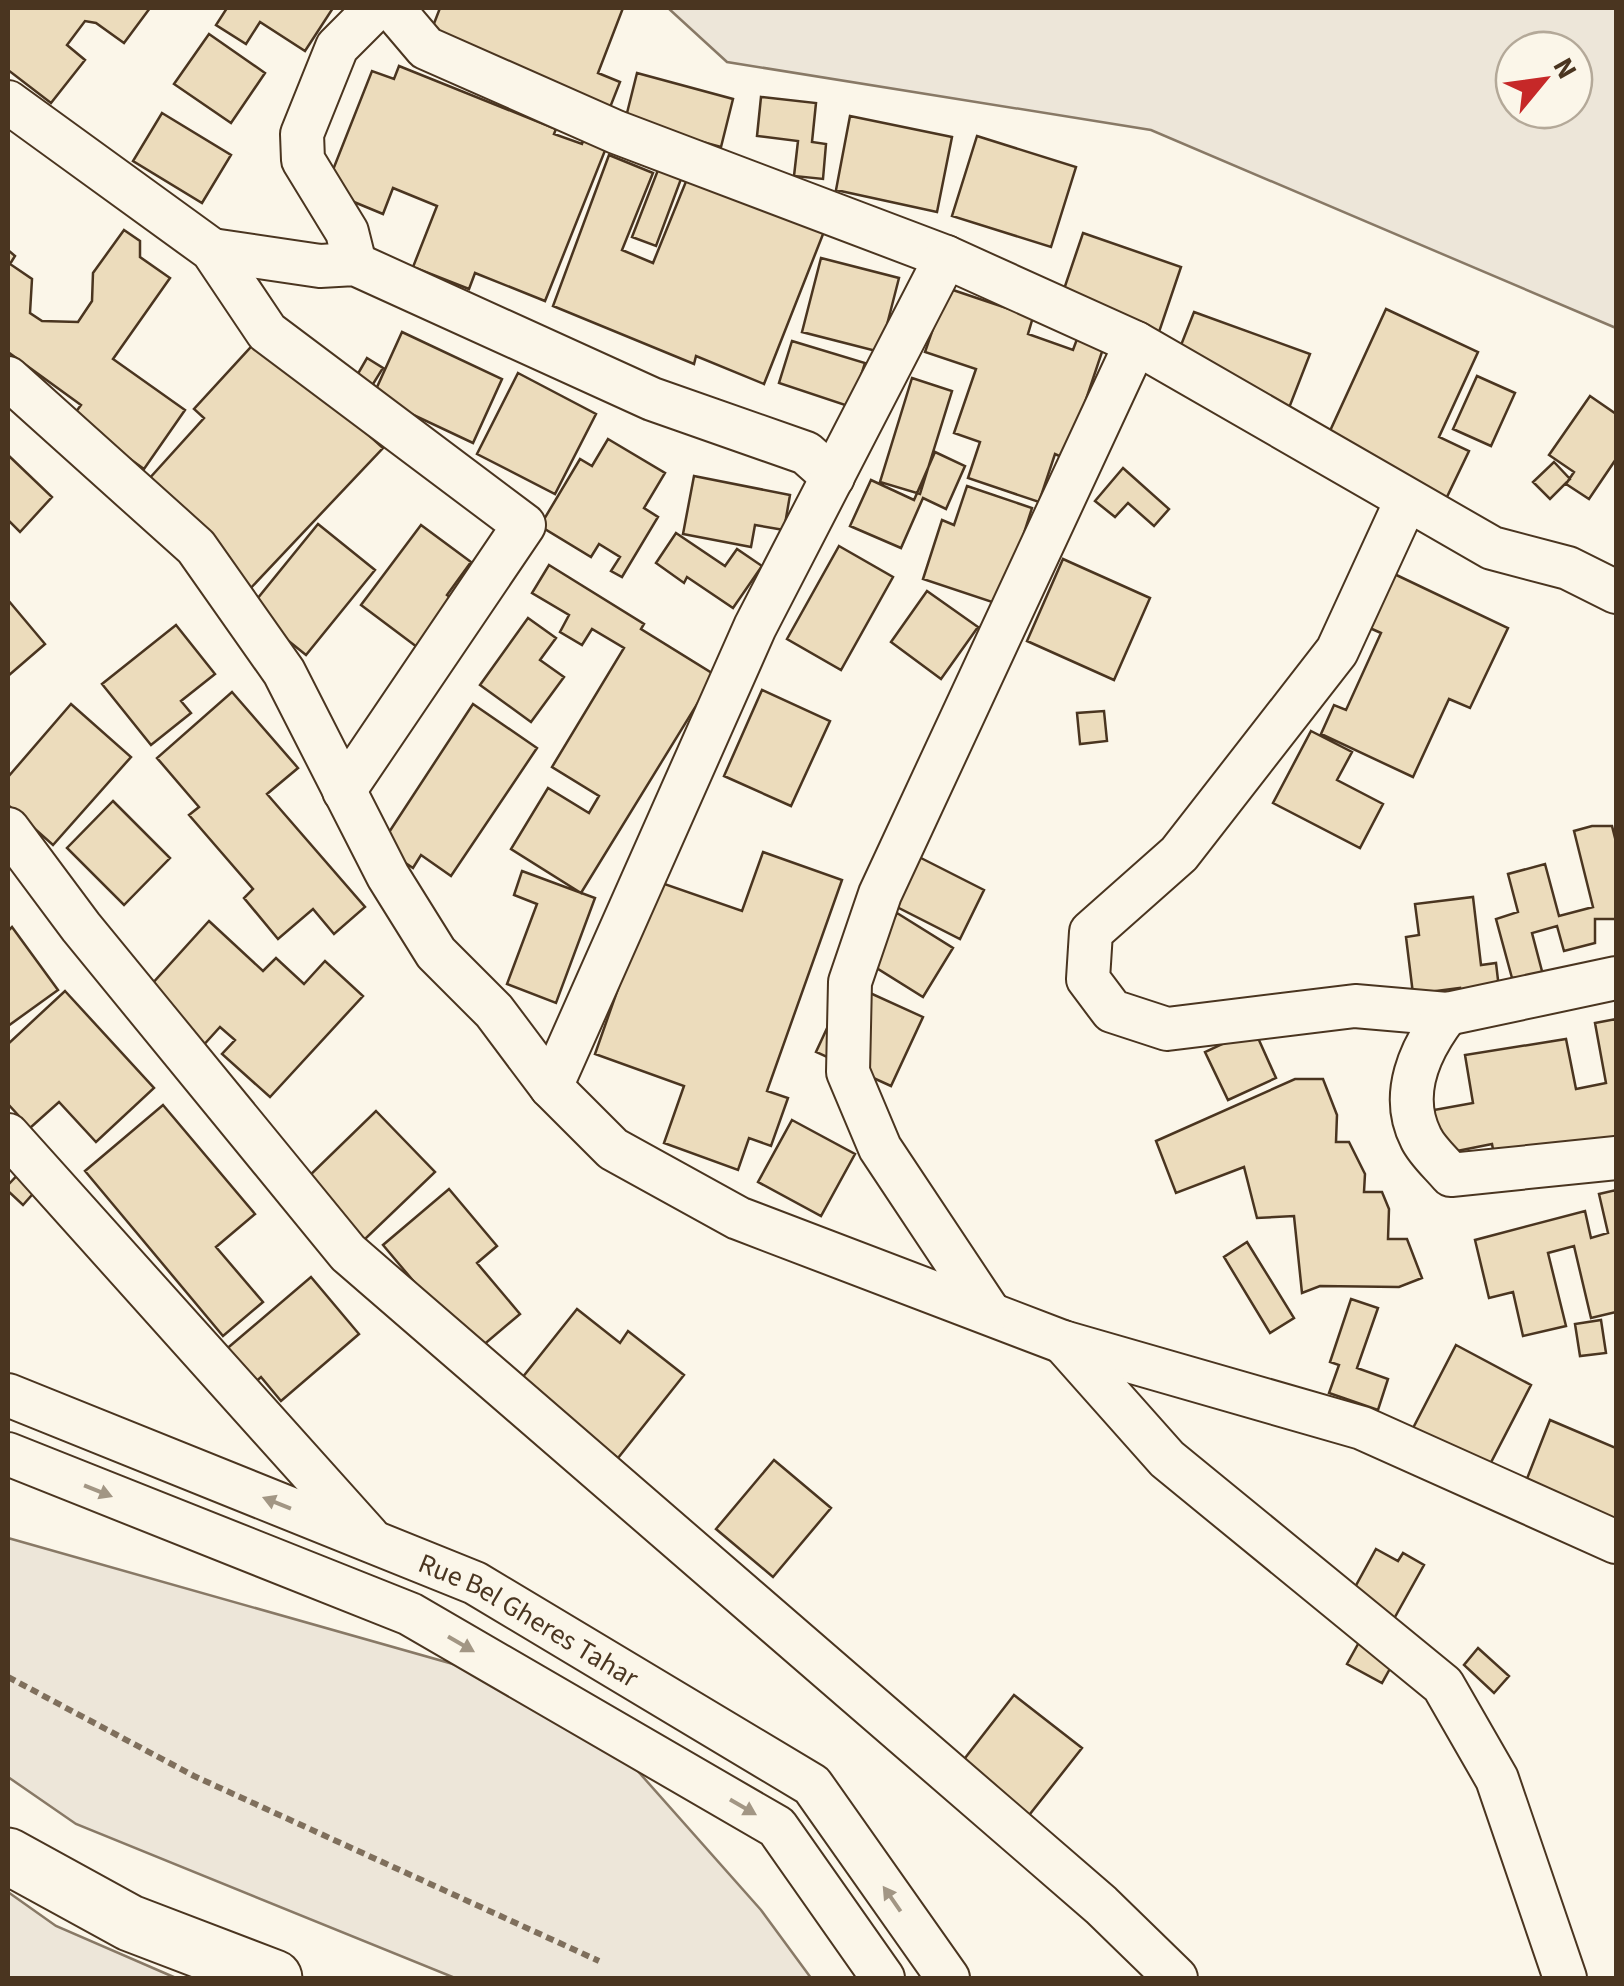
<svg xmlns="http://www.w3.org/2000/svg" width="1624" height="1986" viewBox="0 0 1624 1986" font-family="'Source Sans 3',sans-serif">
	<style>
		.green { fill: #ede6d9; stroke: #887966; stroke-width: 2.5; fill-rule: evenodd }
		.building { fill: #ecdcbc; stroke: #4a3520; stroke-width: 2.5 }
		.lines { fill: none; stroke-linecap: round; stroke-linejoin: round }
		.minor-casing { stroke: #4a3520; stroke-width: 46 }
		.major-casing { stroke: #4a3520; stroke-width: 59 }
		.path { stroke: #7f6f5c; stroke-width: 6; stroke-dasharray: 8 5; stroke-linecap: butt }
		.minor { stroke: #fbf6e9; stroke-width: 42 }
		.major { stroke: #fbf6e9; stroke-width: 55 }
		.oneway { fill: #a29684 }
		.labels { text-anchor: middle; stroke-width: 8; stroke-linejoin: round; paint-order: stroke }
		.street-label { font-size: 28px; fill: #4a3520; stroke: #fbf6e9 }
	</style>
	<rect width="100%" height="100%" fill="#fbf6e9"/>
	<!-- green -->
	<path class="green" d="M 668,8 L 1616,8 L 1616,328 L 1151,130 L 727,62 ZM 1514,50 L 1574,50 L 1574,110 L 1514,110 Z
		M 8,1538 L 573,1698 L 761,1910 L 811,1978 L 455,1978 L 76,1824 L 8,1777 Z
		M 8,1892 L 56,1926 L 176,1978 L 8,1978 Z"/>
	<!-- building -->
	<path class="building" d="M 8,8 L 150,8 L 124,43 L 96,23 L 85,21 L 67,45 L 85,60 L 51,103 L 8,70 Z
		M 227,8 L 333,8 L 305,51 L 260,22 L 246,44 L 216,25 Z
		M 440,8 L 623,8 L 598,73 L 620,82 L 609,110 L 428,39 Z
		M 209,34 L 265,73 L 231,123 L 174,84 Z
		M 399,66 L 556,129 L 554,134 L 582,144 L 588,129 L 610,138 L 545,301 L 475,273 L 469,289 L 413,267 L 437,206 L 393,188 L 383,214 L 325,190 L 372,71 L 394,79 Z
		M 637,73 L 733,99 L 721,147 L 625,121 Z
		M 761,97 L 816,103 L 812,142 L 826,144 L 823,179 L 794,176 L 798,141 L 757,136 Z
		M 162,113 L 231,155 L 202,203 L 133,161 Z
		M 850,116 L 952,137 L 937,212 L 836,190 Z
		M 977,136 L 1076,167 L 1051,247 L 952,216 Z
		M 609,155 L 653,173 L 622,250 L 653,263 L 687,179 L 827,224 L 764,384 L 696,356 L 694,364 L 553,306 Z
		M 658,170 L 681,179 L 656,246 L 632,237 Z
		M 124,230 L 140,241 L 140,257 L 170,278 L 113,359 L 185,410 L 144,469 L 106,442 L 64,428 L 81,405 L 8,352 L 8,250 L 15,256 L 10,264 L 32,279 L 30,313 L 42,321 L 78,322 L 92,301 L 93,273 Z
		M 1083,233 L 1181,267 L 1157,338 L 1059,304 Z
		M 821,258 L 899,278 L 880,352 L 802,332 Z
		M 947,288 L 1033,317 L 1028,334 L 1073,350 L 1080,331 L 1106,340 L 1066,459 L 1055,454 L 1039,502 L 968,478 L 980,442 L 954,433 L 976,369 L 925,352 Z
		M 1386,309 L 1478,352 L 1439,437 L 1469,451 L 1445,501 L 1324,444 Z
		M 1194,312 L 1310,354 L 1289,408 L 1174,363 Z
		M 402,332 L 502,379 L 473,443 L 373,396 Z
		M 260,337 L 383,448 L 247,592 L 148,480 L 204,418 L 194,409 Z
		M 792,341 L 865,363 L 851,407 L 779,383 Z
		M 367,358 L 383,368 L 360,405 L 345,396 Z
		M 518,373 L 596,414 L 555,494 L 477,454 Z
		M 1477,376 L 1515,393 L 1491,446 L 1453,429 Z
		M 912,378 L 952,391 L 920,494 L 880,482 Z
		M 1590,396 L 1616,414 L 1616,459 L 1589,499 L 1566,484 L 1574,472 L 1549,455 Z
		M 608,439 L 665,473 L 644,508 L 658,517 L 622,577 L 611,571 L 620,557 L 599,544 L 591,557 L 540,526 L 580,459 L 592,466 Z
		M 935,452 L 965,466 L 946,509 L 923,498 L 901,548 L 850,526 L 871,480 L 914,500 Z
		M 8,455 L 52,497 L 20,532 L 8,520 Z
		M 1554,462 L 1570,479 L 1550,499 L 1533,482 Z
		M 1123,468 L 1169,509 L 1154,526 L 1128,503 L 1115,517 L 1095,501 Z
		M 694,476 L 790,495 L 784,530 L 755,525 L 751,547 L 683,534 Z
		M 967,486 L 1032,508 L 1001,605 L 923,579 L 942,520 L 954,525 Z
		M 318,524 L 375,570 L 306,655 L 249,609 Z
		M 421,525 L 471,562 L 447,595 L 469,611 L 433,659 L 361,605 Z
		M 676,533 L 725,566 L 737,549 L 762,566 L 733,608 L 687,577 L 684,583 L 656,563 Z
		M 839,546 L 893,577 L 841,670 L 787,639 Z
		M 1063,559 L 1150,598 L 1114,680 L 1027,641 Z
		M 549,565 L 644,624 L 641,629 L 715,675 L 581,893 L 511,849 L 548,788 L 589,813 L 599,796 L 552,767 L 624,648 L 592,629 L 582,645 L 560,632 L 569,615 L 532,593 Z
		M 1388,571 L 1508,628 L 1470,708 L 1449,699 L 1413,777 L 1321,734 L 1334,705 L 1346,710 L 1381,633 L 1363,625 Z
		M 927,591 L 978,627 L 941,679 L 891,642 Z
		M 8,600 L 45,644 L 8,676 Z
		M 528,618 L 556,638 L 540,660 L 564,677 L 531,722 L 480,685 Z
		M 176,625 L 215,674 L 181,701 L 191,713 L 151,745 L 102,684 Z
		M 762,690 L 830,721 L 791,806 L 724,776 Z
		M 232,692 L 298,768 L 267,794 L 365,907 L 334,934 L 313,909 L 278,939 L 244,898 L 253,889 L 189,815 L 199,807 L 157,758 Z
		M 71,704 L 131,757 L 53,845 L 8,805 L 8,777 Z
		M 473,704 L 537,748 L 451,876 L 421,855 L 413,868 L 380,846 Z
		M 1104,711 L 1107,741 L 1080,744 L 1077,713 Z
		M 1311,731 L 1352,752 L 1337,780 L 1383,804 L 1360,848 L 1273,803 Z
		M 113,801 L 170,858 L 124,905 L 67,848 Z
		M 1592,826 L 1612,826 L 1616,842 L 1616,919 L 1595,919 L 1595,943 L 1564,951 L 1557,926 L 1532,933 L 1543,975 L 1512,978 L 1496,919 L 1518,912 L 1508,874 L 1545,864 L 1559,916 L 1593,907 L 1574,831 Z
		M 763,852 L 842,880 L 767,1091 L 788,1098 L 771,1146 L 749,1138 L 738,1170 L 664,1143 L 684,1086 L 595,1054 L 656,881 L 742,911 Z
		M 919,857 L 984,890 L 960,939 L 895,906 Z
		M 522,871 L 595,898 L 556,1003 L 507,984 L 537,904 L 514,895 Z
		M 1473,897 L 1481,965 L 1496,963 L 1500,997 L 1461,1001 L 1460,988 L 1413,994 L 1406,937 L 1419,935 L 1415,904 Z
		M 897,913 L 953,948 L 923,997 L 867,962 Z
		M 209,921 L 263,971 L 276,958 L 304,984 L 325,961 L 363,996 L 270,1097 L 222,1054 L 235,1040 L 220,1027 L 200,1049 L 142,995 Z
		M 12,927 L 58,990 L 8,1026 L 8,931 Z
		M 848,983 L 923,1017 L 891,1086 L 816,1052 Z
		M 65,991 L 154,1088 L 96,1142 L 59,1102 L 30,1128 L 8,1104 L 8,1044 Z
		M 1616,1019 L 1616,1137 L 1495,1160 L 1492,1144 L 1442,1154 L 1434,1110 L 1473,1103 L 1465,1055 L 1566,1039 L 1576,1089 L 1606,1083 L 1595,1023 Z
		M 1254,1029 L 1276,1078 L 1228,1100 L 1205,1052 Z
		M 1295,1079 L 1323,1079 L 1337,1115 L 1336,1142 L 1349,1142 L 1365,1174 L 1364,1192 L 1382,1192 L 1389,1209 L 1388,1239 L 1407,1239 L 1422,1278 L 1399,1287 L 1320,1286 L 1302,1293 L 1294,1216 L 1257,1218 L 1244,1167 L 1176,1193 L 1156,1141 Z
		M 163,1105 L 255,1214 L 216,1247 L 263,1302 L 223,1336 L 85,1171 Z
		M 376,1111 L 435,1172 L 364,1240 L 306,1179 Z
		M 792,1120 L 855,1154 L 821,1216 L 758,1182 Z
		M 28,1164 L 45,1180 L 23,1205 L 8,1191 L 8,1185 Z
		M 449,1189 L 497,1246 L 477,1263 L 520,1314 L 474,1353 L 383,1245 Z
		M 1616,1190 L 1616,1312 L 1591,1318 L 1574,1246 L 1548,1253 L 1566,1326 L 1523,1336 L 1513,1292 L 1489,1298 L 1475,1240 L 1585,1211 L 1591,1238 L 1608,1233 L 1599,1194 Z
		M 1247,1242 L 1294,1318 L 1270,1333 L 1224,1257 Z
		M 311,1277 L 359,1334 L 281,1401 L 261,1377 L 252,1385 L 223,1352 Z
		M 1351,1299 L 1378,1308 L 1357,1368 L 1388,1379 L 1378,1410 L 1329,1393 L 1339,1365 L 1330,1362 Z
		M 577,1309 L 620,1343 L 628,1331 L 684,1375 L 618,1458 L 518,1383 Z
		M 1601,1320 L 1606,1353 L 1580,1356 L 1575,1324 Z
		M 1456,1345 L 1531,1385 L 1486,1472 L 1411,1432 Z
		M 1550,1420 L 1616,1448 L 1616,1532 L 1521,1494 Z
		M 774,1460 L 831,1508 L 773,1577 L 716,1529 Z
		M 1376,1549 L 1398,1561 L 1403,1553 L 1424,1565 L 1390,1626 L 1408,1636 L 1382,1683 L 1347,1664 L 1363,1635 L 1337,1620 Z
		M 1478,1648 L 1509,1676 L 1494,1693 L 1464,1665 Z
		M 1014,1695 L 1082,1748 L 1008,1842 L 941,1789 Z"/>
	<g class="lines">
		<!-- minor casing -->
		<g class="minor-casing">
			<g id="minor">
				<path d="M 392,8 L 426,48 L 616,132 L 946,257 L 1136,343 L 1492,548 L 1568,568 L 1616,592"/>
				<path d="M 8,102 L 212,250 L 267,332 L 524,525 L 344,791"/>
				<path d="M 212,250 L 320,266 L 355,264 L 652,399 L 806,453 L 833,477"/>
				<path d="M 355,264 L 347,232 L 303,160 L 302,134 L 337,47 L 376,8"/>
				<path d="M 8,378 L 196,547 L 284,672 L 388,876 L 436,953 L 494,1011 L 551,1087 L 613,1149 L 738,1218 L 1063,1342 L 1362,1428 L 1616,1542"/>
				<path d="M 1406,501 L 1337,651 L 1179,854 L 1091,932 L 1088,979 L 1112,1011 L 1167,1029 L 1355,1006 L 1447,1014 L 1616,978"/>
				<path d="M 8,829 L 81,927 L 348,1253 L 1101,1905 L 1176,1978"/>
				<path d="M 1447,1014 C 1420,1049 1399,1095 1421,1138 C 1427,1151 1442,1164 1451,1175 L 1616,1158"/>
				<path d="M 551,1087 L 755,627 L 946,257"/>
				<path d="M 8,1135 L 368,1536"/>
				<path d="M 989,1312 L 880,1148 L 848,1072 L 850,982 L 880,894 L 1136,343"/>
				<path d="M 1063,1342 L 1167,1459 L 1443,1685 L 1497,1779 L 1565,1978"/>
				<path id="s1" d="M 8,1395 L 475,1583 L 812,1785 L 948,1978"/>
				<path d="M 8,1454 L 410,1614 L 777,1827 L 883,1978"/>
			</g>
		</g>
		<!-- major casing -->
		<g class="major-casing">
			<path id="major" d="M 8,1856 L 130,1923 L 274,1978"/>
		</g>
		<!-- path -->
		<path class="path" d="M 8,1677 L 194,1776 L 599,1961"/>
		<!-- minor -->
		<use href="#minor" class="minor"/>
		<!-- major -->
		<use href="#major" class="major"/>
	</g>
	<!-- one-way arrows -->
	<defs><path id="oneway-solid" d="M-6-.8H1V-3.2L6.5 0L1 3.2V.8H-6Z" transform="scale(2.5)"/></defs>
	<g class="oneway">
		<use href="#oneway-solid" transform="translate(98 1491) rotate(22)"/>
		<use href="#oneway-solid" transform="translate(277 1503) rotate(-158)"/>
		<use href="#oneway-solid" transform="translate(461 1644) rotate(30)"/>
		<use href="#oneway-solid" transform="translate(743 1807) rotate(30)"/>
		<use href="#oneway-solid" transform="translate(892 1899) rotate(-125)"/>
	</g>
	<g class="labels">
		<!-- street labels -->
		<g class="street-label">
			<text dy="10" stroke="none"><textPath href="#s1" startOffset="568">Rue Bel Gheres Tahar</textPath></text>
		</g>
	</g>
	<!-- border -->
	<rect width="1624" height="1986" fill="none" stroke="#4a3520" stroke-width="20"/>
	<!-- north arrow -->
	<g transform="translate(1544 80) rotate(61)"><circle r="48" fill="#fbf6e9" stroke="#b4a999" stroke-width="2.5"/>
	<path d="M0-8L18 38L0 25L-18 38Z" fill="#c62828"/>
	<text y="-15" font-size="28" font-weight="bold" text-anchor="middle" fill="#4a3520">N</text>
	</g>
</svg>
